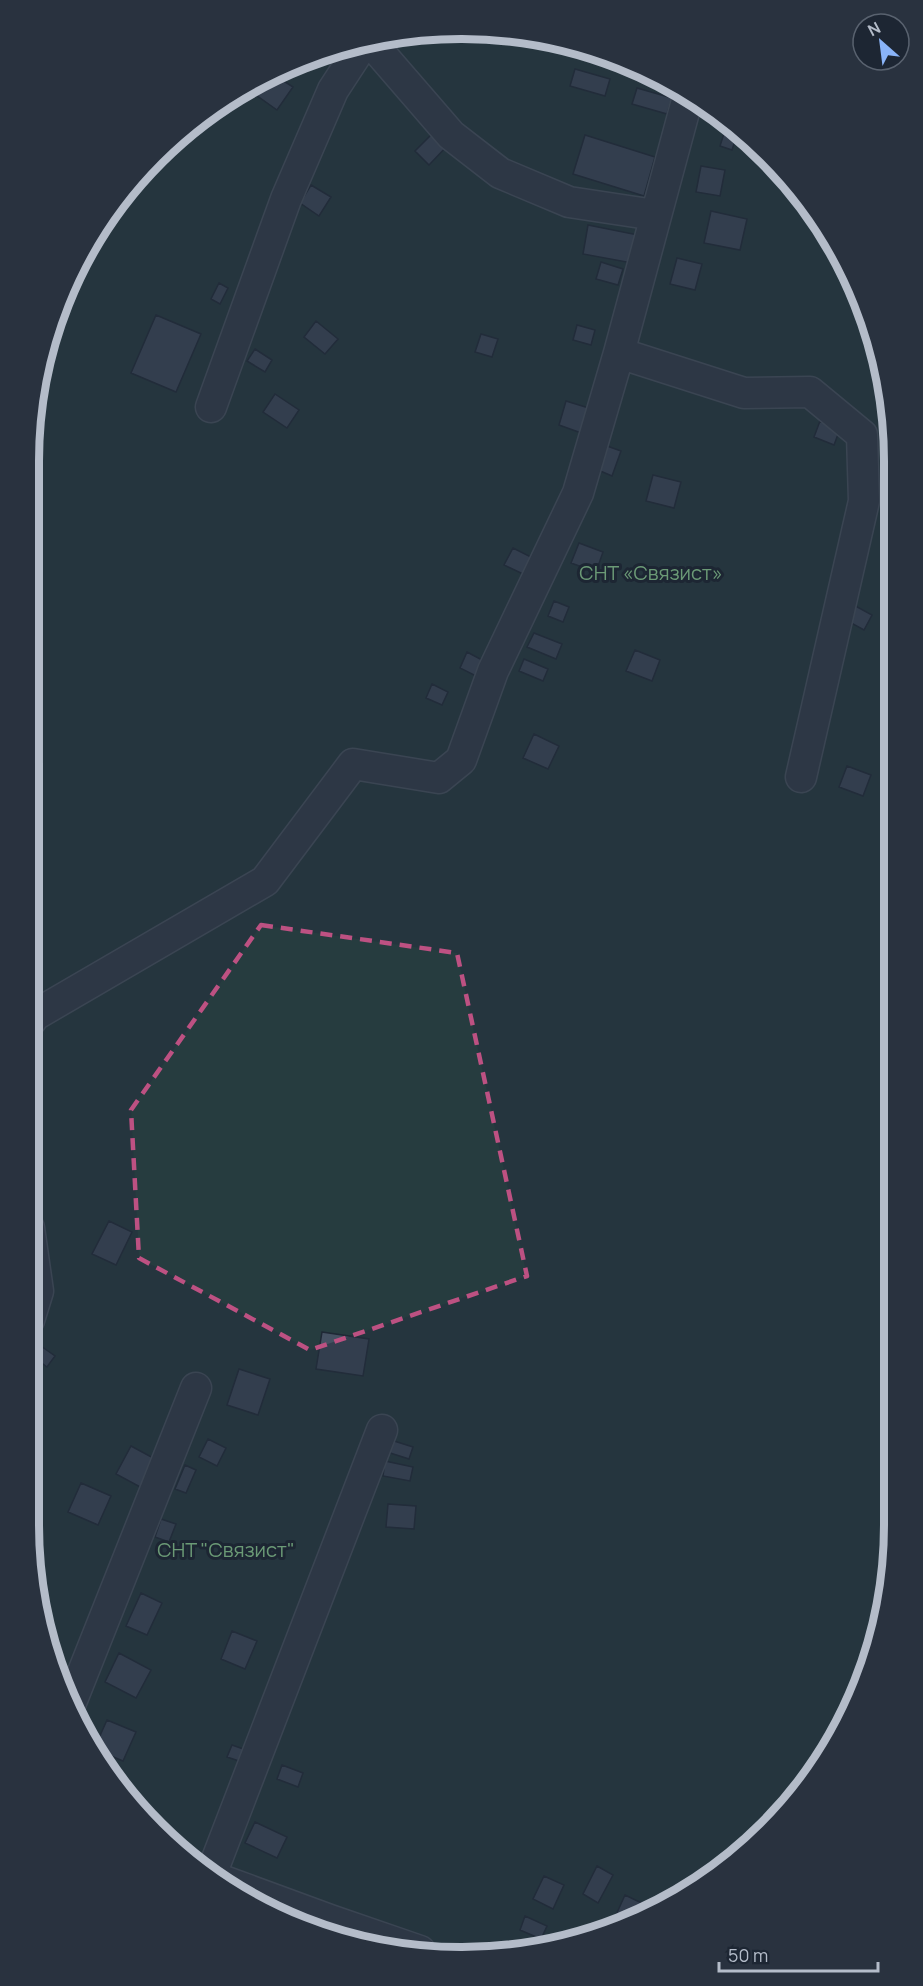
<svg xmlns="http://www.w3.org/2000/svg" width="923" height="1986" viewBox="0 0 923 1986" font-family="Manrope,sans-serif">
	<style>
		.green { fill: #263c3f }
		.building { fill: #455162; stroke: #1f2835; stroke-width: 1.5 }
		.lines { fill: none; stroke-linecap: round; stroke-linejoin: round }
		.minor-casing { stroke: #565f6c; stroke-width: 33 }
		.minor { stroke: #38414e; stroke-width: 30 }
		.marked { fill: none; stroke: #bd5182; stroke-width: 4.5; stroke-dasharray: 12 8; stroke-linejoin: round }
		.labels { text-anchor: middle; stroke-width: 6; stroke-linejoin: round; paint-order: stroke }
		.park-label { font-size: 20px; fill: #6b9a76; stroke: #1d2633 }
		.rim { fill: none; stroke: #b4bcc9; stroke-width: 8 }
	</style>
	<rect width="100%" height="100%" fill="#242f3e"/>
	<!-- green -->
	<path class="green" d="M 461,29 L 546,37 L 627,61 L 725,118 L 805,198 L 861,295 L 891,405 L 894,1525 L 886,1609 L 862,1690 L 787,1810 L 678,1900 L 600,1935 L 518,1954 L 377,1949 L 245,1900 L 136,1810 L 86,1741 L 52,1664 L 29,1525 L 29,461 L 37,377 L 61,296 L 101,221 L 155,156 L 221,102 L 295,62 L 377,37 Z"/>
	<!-- building -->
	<path class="building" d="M 575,69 L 610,79 L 605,96 L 570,86 Z
		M 273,74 L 293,87 L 277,110 L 256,95 L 269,76 Z
		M 637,88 L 672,98 L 667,114 L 632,104 Z
		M 726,127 L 738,131 L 732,150 L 720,146 Z
		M 435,131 L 449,144 L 429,165 L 415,151 Z
		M 585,135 L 655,157 L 644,196 L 573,174 Z
		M 701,166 L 725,170 L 720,196 L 696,192 Z
		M 311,185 L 331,197 L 319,216 L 300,203 Z
		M 803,196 L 805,198 L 816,217 L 801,215 Z
		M 711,211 L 747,219 L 740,250 L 704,243 Z
		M 588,225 L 638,235 L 632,263 L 583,254 Z
		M 677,258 L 702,264 L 695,290 L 670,284 Z
		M 601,262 L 623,269 L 618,285 L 596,279 Z
		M 219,283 L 228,288 L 220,304 L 211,299 Z
		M 156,315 L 201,334 L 176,392 L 131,373 Z
		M 316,321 L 338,339 L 325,354 L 304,337 Z
		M 577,325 L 595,330 L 591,345 L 573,340 Z
		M 481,334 L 498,339 L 492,357 L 475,352 Z
		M 255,349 L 272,360 L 265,372 L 247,361 Z
		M 275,394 L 299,410 L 287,428 L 263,412 Z
		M 566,401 L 592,409 L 584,434 L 559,425 Z
		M 820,421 L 840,429 L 834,445 L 814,437 Z
		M 607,446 L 621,451 L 612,476 L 598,470 Z
		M 653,475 L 681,482 L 674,508 L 646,501 Z
		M 579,543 L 603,552 L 596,572 L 571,563 Z
		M 513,548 L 531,557 L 523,574 L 504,565 Z
		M 554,601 L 569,607 L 563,622 L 548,616 Z
		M 850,603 L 872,615 L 864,630 L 842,618 Z
		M 534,633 L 562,644 L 556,659 L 527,647 Z
		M 635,650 L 660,660 L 652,681 L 626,671 Z
		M 467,652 L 484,661 L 476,676 L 460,668 Z
		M 524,659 L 548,669 L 543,681 L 519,671 Z
		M 432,684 L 448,692 L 442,705 L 426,698 Z
		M 534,734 L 559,746 L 548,769 L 523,758 Z
		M 847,766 L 871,775 L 863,796 L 839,787 Z
		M 109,1221 L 132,1232 L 116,1265 L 92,1254 Z
		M 322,1332 L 369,1339 L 363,1376 L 316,1369 Z
		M 38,1344 L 55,1356 L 47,1367 L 30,1354 Z
		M 239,1369 L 270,1379 L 258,1415 L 227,1405 Z
		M 208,1439 L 226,1448 L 217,1466 L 199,1457 Z
		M 391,1440 L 413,1447 L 409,1459 L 387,1452 Z
		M 131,1446 L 157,1460 L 142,1488 L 116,1474 Z
		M 385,1461 L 413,1467 L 410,1481 L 383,1476 Z
		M 185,1465 L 196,1470 L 186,1493 L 175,1489 Z
		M 81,1483 L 111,1496 L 98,1525 L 68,1512 Z
		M 388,1504 L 416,1506 L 414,1529 L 386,1527 Z
		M 161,1519 L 176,1524 L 169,1542 L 155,1537 Z
		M 141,1593 L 162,1603 L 147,1635 L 126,1626 Z
		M 232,1631 L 257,1641 L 245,1669 L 221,1659 Z
		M 119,1653 L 151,1670 L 136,1698 L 105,1682 Z
		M 107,1720 L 136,1732 L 123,1761 L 94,1749 Z
		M 232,1745 L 249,1751 L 245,1763 L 227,1757 Z
		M 282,1765 L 303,1773 L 298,1787 L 277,1779 Z
		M 255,1822 L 287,1837 L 277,1858 L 245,1843 Z
		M 597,1866 L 613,1875 L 598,1903 L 583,1894 Z
		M 544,1876 L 564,1885 L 553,1909 L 533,1899 Z
		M 625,1895 L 650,1907 L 646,1914 L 615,1928 L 611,1926 Z
		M 525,1916 L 547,1926 L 541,1939 L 520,1930 Z"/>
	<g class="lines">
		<!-- minor casing -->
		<g class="minor-casing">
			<path id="minor" d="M 368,39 L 451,135 L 500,173 L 569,202 L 655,215
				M 619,353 L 744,393 L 810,392 L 862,435 L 864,501 L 801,777
				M 211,407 L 286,199 L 333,90 L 365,41
				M 29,1023 L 35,1015 L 265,881 L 353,764 L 439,778 L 461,760 L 493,671 L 578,493 L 619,353 L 688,97
				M 29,1320 L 38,1291 L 29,1228
				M 70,1705 L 196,1388
				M 212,1872 L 382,1430
				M 221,1880 L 330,1920 L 420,1951"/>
		</g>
		<!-- minor -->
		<use href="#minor" class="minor"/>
	</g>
	<!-- marked area -->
	<path d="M0 0H923V1986H0ZM 261,925 L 457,953 L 527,1276 L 310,1350 L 139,1258 L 131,1110 Z" fill="#242f3e" fill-opacity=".55" fill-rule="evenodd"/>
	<path class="marked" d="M 261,925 L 457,953 L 527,1276 L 310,1350 L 139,1258 L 131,1110 Z"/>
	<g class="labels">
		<!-- park labels -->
		<g class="park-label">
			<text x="651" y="580">СНТ «Связист»</text>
			<text x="226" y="1557">СНТ "Связист"</text>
		</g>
	</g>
	<!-- crop -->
	<path d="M0 0H923V1986H0ZM461 39H462A422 422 0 0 1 884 461V1525A422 422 0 0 1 462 1947H461A422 422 0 0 1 39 1525V461A422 422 0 0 1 461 39Z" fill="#29323f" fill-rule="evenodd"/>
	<path class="rim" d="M461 39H462A422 422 0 0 1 884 461V1525A422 422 0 0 1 462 1947H461A422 422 0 0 1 39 1525V461A422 422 0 0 1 461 39Z"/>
	<!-- north arrow -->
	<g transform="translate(881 42) rotate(332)"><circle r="28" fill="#1d2633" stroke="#59626f" stroke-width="1.5"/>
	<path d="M0-4.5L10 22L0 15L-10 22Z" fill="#8ab4f8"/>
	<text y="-9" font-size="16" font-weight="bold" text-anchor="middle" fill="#b4bcc9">N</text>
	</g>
	<!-- scale -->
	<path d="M719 1962v9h159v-9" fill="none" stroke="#b4bcc9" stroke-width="3"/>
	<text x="728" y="1962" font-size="18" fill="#b4bcc9" stroke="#1d2633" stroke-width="4.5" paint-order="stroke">50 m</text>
</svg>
